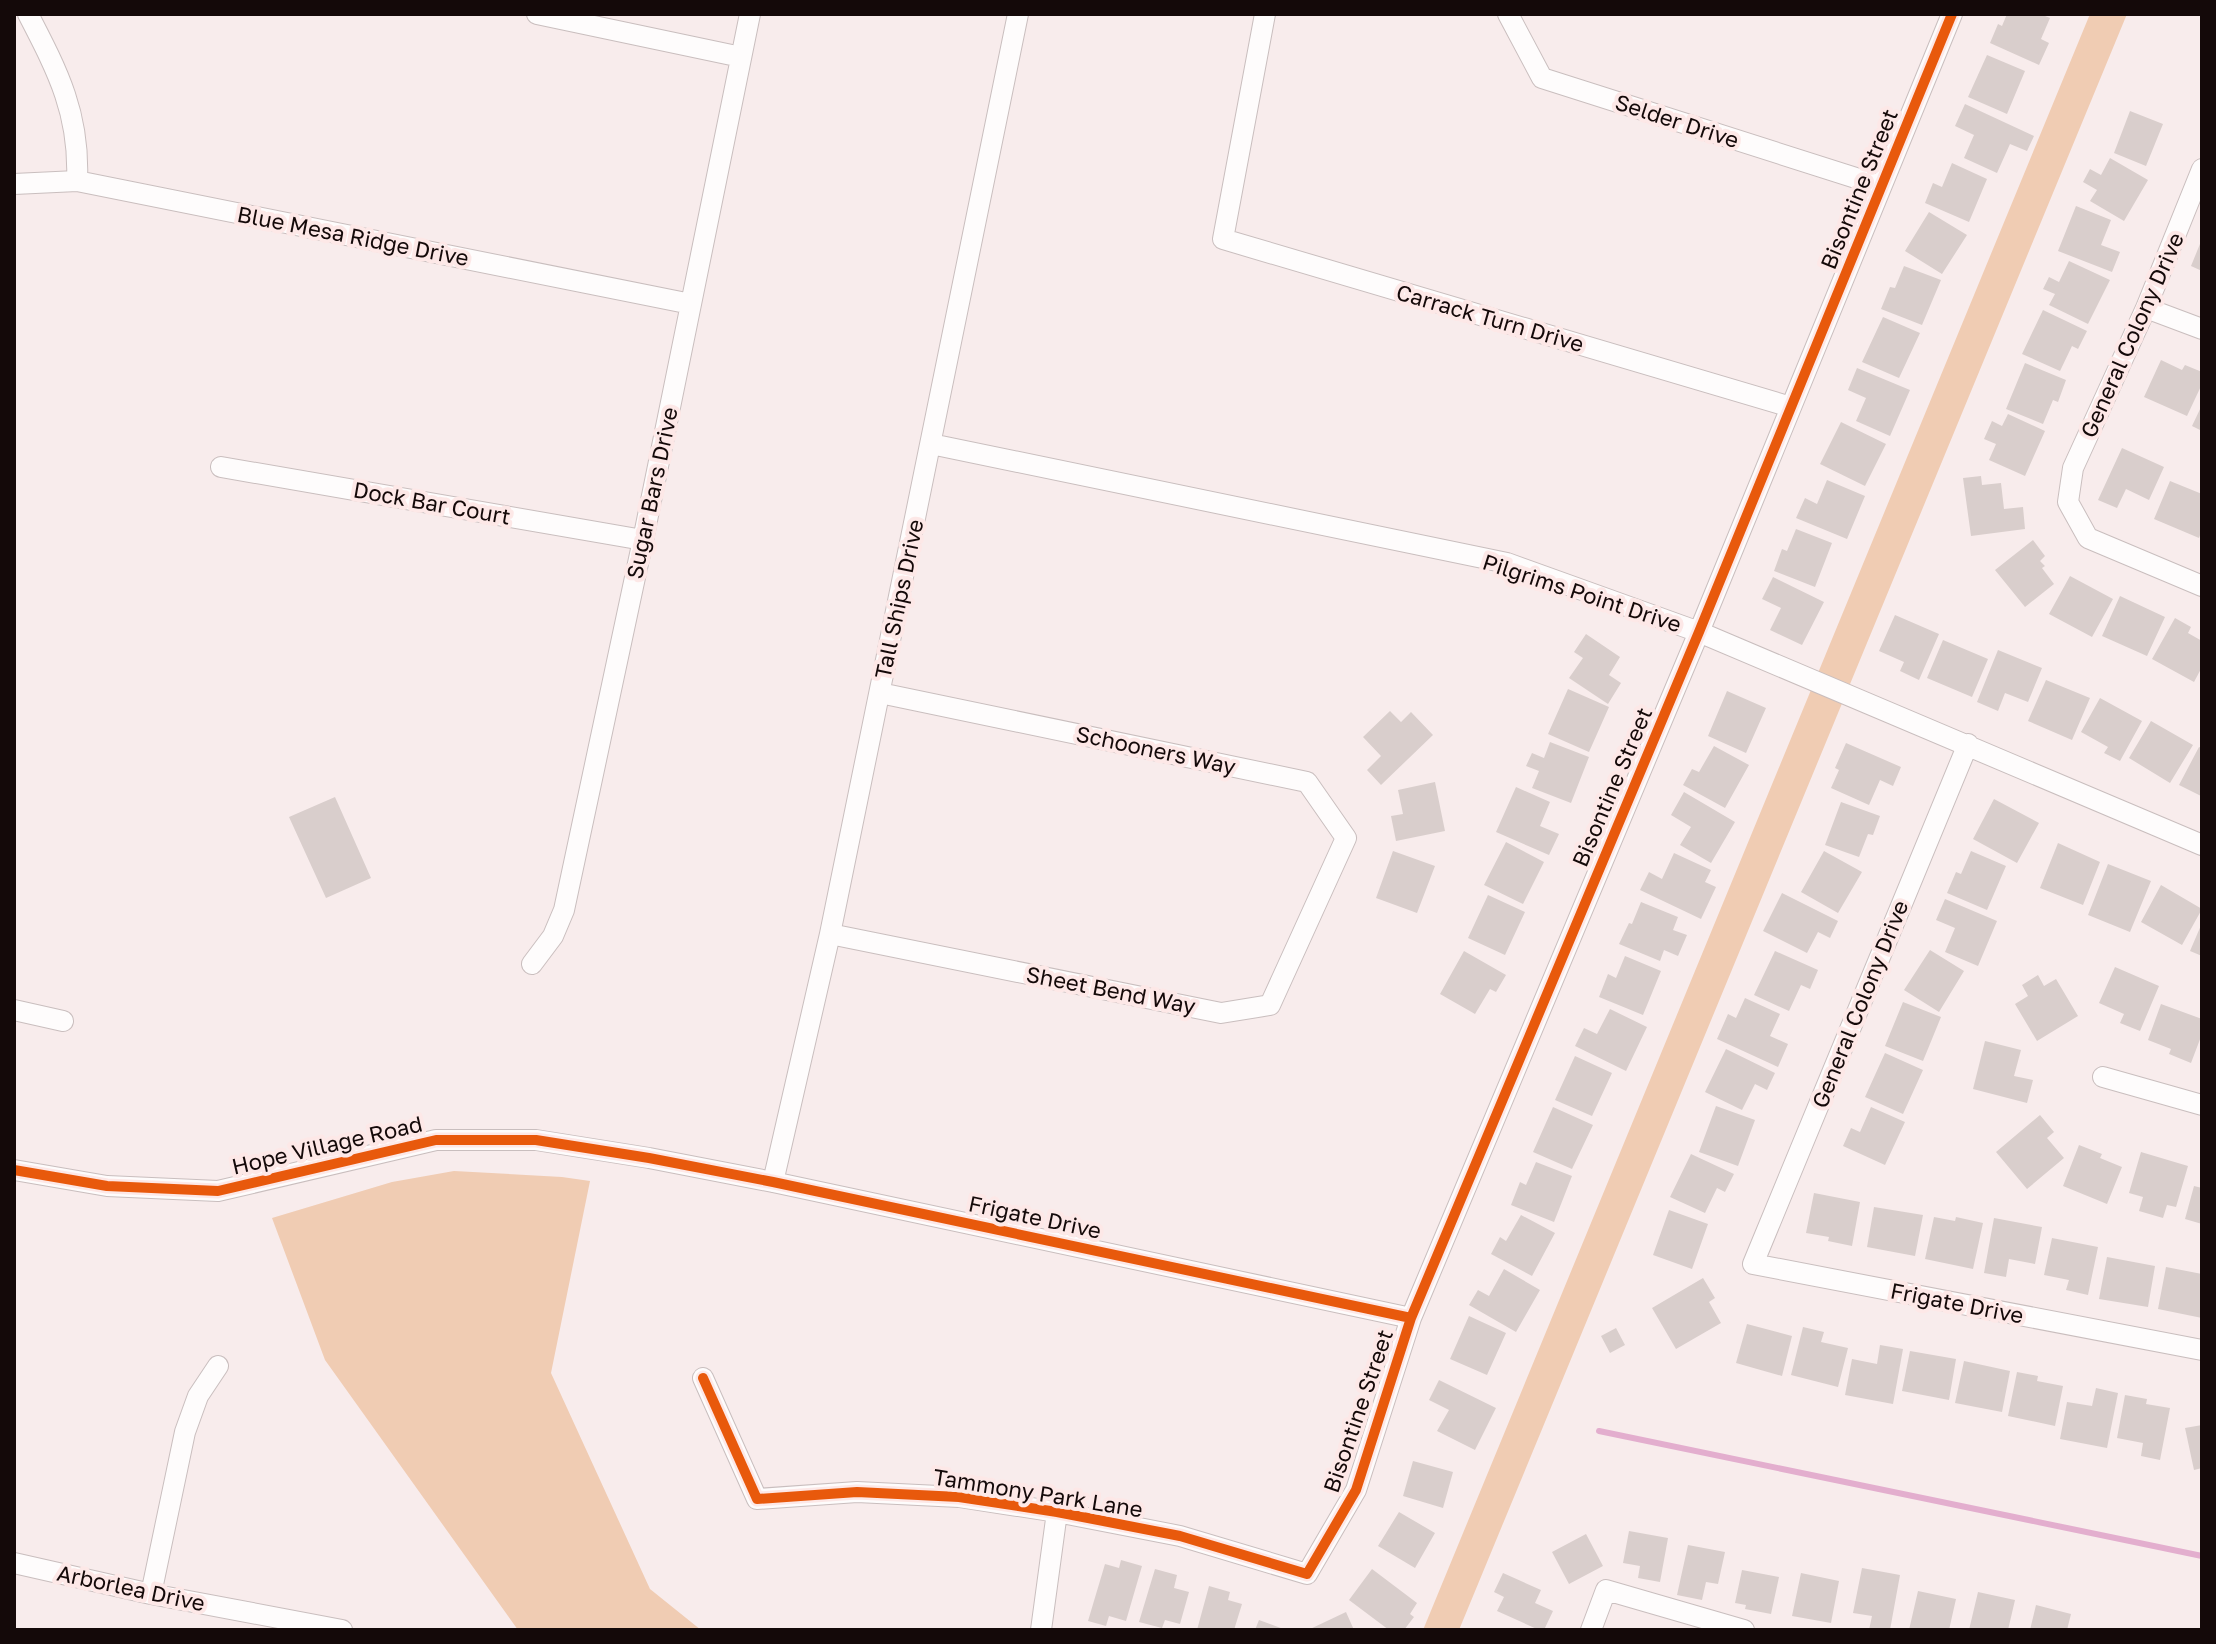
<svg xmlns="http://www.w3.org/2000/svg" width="2216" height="1644" viewBox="0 0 2216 1644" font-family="'Golos Text',sans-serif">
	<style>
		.green { fill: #f0ccb3 }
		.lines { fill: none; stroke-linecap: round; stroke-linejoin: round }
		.stream { stroke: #e3aece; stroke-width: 6 }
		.building { fill: #d9cecc }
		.minor-casing { stroke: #c9bebe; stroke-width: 22 }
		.minor { stroke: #fefcfc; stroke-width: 20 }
		.cycleway-casing { stroke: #fde8e7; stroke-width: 15 }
		.cycleway { stroke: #e8590c; stroke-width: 10 }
		.labels { text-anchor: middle; stroke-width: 8; stroke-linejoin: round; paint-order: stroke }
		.street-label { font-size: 22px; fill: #140909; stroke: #fde8e7 }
	</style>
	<rect width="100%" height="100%" fill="#f8ecec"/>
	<!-- green -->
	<path class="green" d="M 2090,14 L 2127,14 L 1459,1630 L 1423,1630 Z
		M 454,1171 L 562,1177 L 590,1181 L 551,1373 L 650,1589 L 701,1630 L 518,1630 L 325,1360 L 272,1218 L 392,1182 Z"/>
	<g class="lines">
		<!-- stream -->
		<path class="stream" d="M 1599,1431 L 2202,1556"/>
	</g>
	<!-- building -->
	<path class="building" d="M 2007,14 L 2040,14 L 2050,18 L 2041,39 L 2049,43 L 2039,65 L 1990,43 L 1998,24 L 2002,26 Z
		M 1987,55 L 2025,71 L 2007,114 L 1968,97 Z
		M 1965,104 L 2034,136 L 2027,151 L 2010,144 L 1997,173 L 1964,158 L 1974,135 L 1955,126 Z
		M 2130,111 L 2163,124 L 2146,166 L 2114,153 Z
		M 2110,158 L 2148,180 L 2124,221 L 2090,201 L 2097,190 L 2083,182 L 2090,169 L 2101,175 Z
		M 1952,163 L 1987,179 L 1969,222 L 1925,203 L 1933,183 L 1942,187 Z
		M 2076,206 L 2111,220 L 2101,245 L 2120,252 L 2112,272 L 2058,251 Z
		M 1929,212 L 1967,235 L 1942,274 L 1905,251 Z
		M 2202,239 L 2202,271 L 2191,266 Z
		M 2069,261 L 2110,280 L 2088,324 L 2049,305 L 2055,294 L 2043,289 L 2049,277 L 2059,282 Z
		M 1904,266 L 1941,280 L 1922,325 L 1881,309 L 1890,287 L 1895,288 Z
		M 2043,310 L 2087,331 L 2078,349 L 2072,346 L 2060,371 L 2022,354 Z
		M 1883,317 L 1920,333 L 1899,378 L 1862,362 Z
		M 2161,360 L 2182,370 L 2185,365 L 2202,372 L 2202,384 L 2187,416 L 2144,397 Z
		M 2025,363 L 2066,380 L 2058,402 L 2053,400 L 2043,424 L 2006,409 Z
		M 1857,368 L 1910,390 L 1890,436 L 1856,421 L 1866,398 L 1848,390 Z
		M 2202,405 L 2202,431 L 2192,426 Z
		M 2008,414 L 2045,431 L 2025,476 L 1989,460 L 1996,444 L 1984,439 L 1992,421 L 2002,426 Z
		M 1841,422 L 1886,444 L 1865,486 L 1820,464 Z
		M 2122,448 L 2164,467 L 2149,500 L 2126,489 L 2117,508 L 2098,500 Z
		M 1981,476 L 1982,485 L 2001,483 L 2004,509 L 2023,507 L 2025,529 L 1971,536 L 1963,478 Z
		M 1827,480 L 1865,496 L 1847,539 L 1796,518 L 1805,498 L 1817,504 Z
		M 2170,481 L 2202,494 L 2202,530 L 2199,538 L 2154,519 Z
		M 1796,529 L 1832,543 L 1815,587 L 1774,571 L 1782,549 L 1787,551 Z
		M 2033,540 L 2045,556 L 2040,561 L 2045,566 L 2042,568 L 2054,584 L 2025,607 L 1995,570 Z
		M 2070,576 L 2113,599 L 2092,637 L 2049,614 Z
		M 1773,577 L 1824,602 L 1802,645 L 1770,630 L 1781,608 L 1762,599 Z
		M 2120,596 L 2165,617 L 2147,656 L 2102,636 Z
		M 1895,615 L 1939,634 L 1919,680 L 1900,671 L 1904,662 L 1879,651 Z
		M 2175,618 L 2191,627 L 2188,633 L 2202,641 L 2202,667 L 2194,682 L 2152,659 Z
		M 1586,634 L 1620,657 L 1609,675 L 1621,683 L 1608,704 L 1569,678 L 1583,658 L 1574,652 Z
		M 1943,640 L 1988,659 L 1972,697 L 1927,678 Z
		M 1998,650 L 2042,668 L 2028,702 L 2005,693 L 1998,711 L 1977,702 Z
		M 2046,680 L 2090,698 L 2072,740 L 2028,721 Z
		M 1568,689 L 1609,707 L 1589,752 L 1548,734 Z
		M 1727,691 L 1766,708 L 1746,753 L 1708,736 Z
		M 2100,698 L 2142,721 L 2120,761 L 2104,753 L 2108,747 L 2081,732 Z
		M 1390,711 L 1401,722 L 1411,712 L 1433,735 L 1381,785 L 1367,770 L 1381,756 L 1363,737 Z
		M 2151,721 L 2193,745 L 2170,783 L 2129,758 Z
		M 1550,742 L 1589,757 L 1571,803 L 1532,788 L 1539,771 L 1526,766 L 1532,753 L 1544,758 Z
		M 1846,743 L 1901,767 L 1893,786 L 1880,780 L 1869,805 L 1831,788 L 1839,770 L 1835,768 Z
		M 1714,746 L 1749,765 L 1725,808 L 1683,785 L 1692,769 L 1699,772 Z
		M 2199,747 L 2202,748 L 2201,796 L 2179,785 Z
		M 1435,782 L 1445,831 L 1396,841 L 1391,816 L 1403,814 L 1398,790 Z
		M 1516,787 L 1550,802 L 1540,826 L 1559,834 L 1549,855 L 1496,832 Z
		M 1684,792 L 1735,822 L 1711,863 L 1680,845 L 1691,827 L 1671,815 Z
		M 335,797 L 371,878 L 326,898 L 289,817 Z
		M 1994,799 L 2039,823 L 2017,863 L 1973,839 Z
		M 1841,802 L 1880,816 L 1873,835 L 1868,834 L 1859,857 L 1825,845 Z
		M 1506,842 L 1544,862 L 1523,904 L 1484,885 Z
		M 2058,843 L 2100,862 L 2083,905 L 2040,888 Z
		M 1393,851 L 1435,866 L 1417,913 L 1376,898 Z
		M 1824,851 L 1862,872 L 1838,913 L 1801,892 Z
		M 1971,851 L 2006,866 L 1987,910 L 1947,893 L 1956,872 L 1961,874 Z
		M 1674,853 L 1711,870 L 1705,882 L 1716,887 L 1701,919 L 1640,890 L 1649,872 L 1662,879 Z
		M 2108,864 L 2151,881 L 2130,932 L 2088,915 Z
		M 2161,885 L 2202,909 L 2182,945 L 2141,922 Z
		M 1782,893 L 1838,921 L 1830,938 L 1818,932 L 1807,953 L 1763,931 Z
		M 1488,895 L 1525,912 L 1505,955 L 1468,938 Z
		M 1945,899 L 1997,921 L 1978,966 L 1945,952 L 1955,928 L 1936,920 Z
		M 1641,902 L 1678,917 L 1673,930 L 1687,935 L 1678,956 L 1664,950 L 1660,961 L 1619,944 L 1629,923 L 1632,924 Z
		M 2202,923 L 2202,956 L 2190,951 Z
		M 1930,950 L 1964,971 L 1939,1012 L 1904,990 Z
		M 1464,951 L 1506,975 L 1496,992 L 1490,989 L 1475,1014 L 1440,994 Z
		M 1775,951 L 1818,970 L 1810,989 L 1801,985 L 1789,1011 L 1754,995 Z
		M 1625,956 L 1661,971 L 1643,1015 L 1599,997 L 1608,974 L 1616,978 Z
		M 2115,967 L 2159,986 L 2140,1031 L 2120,1023 L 2124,1014 L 2099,1003 Z
		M 2038,975 L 2044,986 L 2056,979 L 2078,1016 L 2037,1041 L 2015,1004 L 2028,996 L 2022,985 Z
		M 1745,998 L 1780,1014 L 1770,1036 L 1788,1044 L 1778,1067 L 1717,1039 L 1728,1014 L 1736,1018 Z
		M 1903,1002 L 1941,1017 L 1923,1061 L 1885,1046 Z
		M 2161,1004 L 2202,1019 L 2202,1034 L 2191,1063 L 2169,1054 L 2171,1049 L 2148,1040 Z
		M 1610,1009 L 1647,1027 L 1626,1071 L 1575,1046 L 1584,1028 L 1597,1034 Z
		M 1985,1041 L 2021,1050 L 2014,1076 L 2033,1080 L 2027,1103 L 1973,1089 Z
		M 1726,1049 L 1775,1073 L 1767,1090 L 1755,1084 L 1742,1110 L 1705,1092 Z
		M 1885,1053 L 1923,1070 L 1903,1114 L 1865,1097 Z
		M 1575,1056 L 1612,1073 L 1592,1116 L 1555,1100 Z
		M 1716,1106 L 1755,1120 L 1738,1166 L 1699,1152 Z
		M 1553,1107 L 1593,1125 L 1572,1169 L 1533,1152 Z
		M 1871,1107 L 1905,1122 L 1885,1165 L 1843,1146 L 1851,1128 L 1860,1132 Z
		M 2040,1115 L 2054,1132 L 2047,1138 L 2064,1158 L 2027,1189 L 1996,1152 Z
		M 2079,1145 L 2102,1154 L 2100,1158 L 2122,1167 L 2107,1204 L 2063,1186 Z
		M 2141,1152 L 2188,1166 L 2176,1207 L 2167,1205 L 2163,1218 L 2139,1211 L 2143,1197 L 2129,1193 Z
		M 1691,1154 L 1734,1174 L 1725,1192 L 1717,1188 L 1705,1213 L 1670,1197 Z
		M 1536,1162 L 1572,1176 L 1554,1222 L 1511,1205 L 1520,1182 L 1526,1185 Z
		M 2194,1186 L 2202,1188 L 2202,1224 L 2185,1219 Z
		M 1814,1193 L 1860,1202 L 1852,1246 L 1828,1241 L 1829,1237 L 1806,1233 Z
		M 1874,1207 L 1923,1215 L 1915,1256 L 1867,1247 Z
		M 1669,1210 L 1708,1224 L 1692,1269 L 1653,1255 Z
		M 1521,1215 L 1555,1233 L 1532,1276 L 1491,1254 L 1500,1237 L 1506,1241 Z
		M 1934,1217 L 1955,1221 L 1956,1217 L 1983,1223 L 1973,1269 L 1925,1259 Z
		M 1994,1218 L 2042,1227 L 2035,1264 L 2009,1259 L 2006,1277 L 1984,1273 Z
		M 2052,1238 L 2098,1247 L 2088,1295 L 2066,1290 L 2069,1280 L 2044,1275 Z
		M 2107,1257 L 2155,1266 L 2148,1307 L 2099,1299 Z
		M 2166,1267 L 2202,1274 L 2202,1318 L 2158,1309 Z
		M 1504,1269 L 1540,1290 L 1516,1332 L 1469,1305 L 1478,1290 L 1489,1296 Z
		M 1703,1278 L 1715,1298 L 1709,1302 L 1721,1323 L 1676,1349 L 1652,1308 Z
		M 1469,1316 L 1506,1333 L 1487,1375 L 1450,1359 Z
		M 1747,1324 L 1792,1336 L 1782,1376 L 1736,1363 Z
		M 1803,1327 L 1824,1332 L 1821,1342 L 1848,1348 L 1838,1387 L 1791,1375 Z
		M 1616,1328 L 1625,1345 L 1610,1353 L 1601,1336 Z
		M 1880,1345 L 1903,1349 L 1893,1404 L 1845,1395 L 1852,1359 L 1877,1364 Z
		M 1910,1351 L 1956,1359 L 1949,1400 L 1902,1391 Z
		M 1964,1361 L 2010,1371 L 2002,1412 L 1955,1403 Z
		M 2017,1372 L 2038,1376 L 2037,1381 L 2063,1386 L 2055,1426 L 2008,1416 Z
		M 1439,1380 L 1496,1408 L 1475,1450 L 1437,1431 L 1449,1410 L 1429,1400 Z
		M 2096,1388 L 2118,1393 L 2107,1448 L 2060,1439 L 2067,1402 L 2092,1406 Z
		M 2125,1395 L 2147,1399 L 2146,1404 L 2170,1408 L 2160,1460 L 2141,1456 L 2143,1443 L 2117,1438 Z
		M 2202,1425 L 2202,1468 L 2194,1470 L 2185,1428 Z
		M 1413,1461 L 1453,1472 L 1443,1508 L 1403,1496 Z
		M 1399,1512 L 1435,1533 L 1415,1568 L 1378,1546 Z
		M 1629,1531 L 1668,1538 L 1660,1582 L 1638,1578 L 1640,1566 L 1623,1563 Z
		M 1586,1534 L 1603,1566 L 1569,1584 L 1552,1552 Z
		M 1688,1545 L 1725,1552 L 1718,1584 L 1706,1582 L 1702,1600 L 1677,1595 Z
		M 1121,1560 L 1142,1566 L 1126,1621 L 1109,1616 L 1106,1626 L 1088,1621 L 1105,1564 L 1119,1568 Z
		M 1862,1568 L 1900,1575 L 1890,1630 L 1869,1630 L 1872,1616 L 1853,1613 Z
		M 1155,1569 L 1177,1575 L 1174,1588 L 1189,1592 L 1180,1624 L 1165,1620 L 1162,1628 L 1139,1622 Z
		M 1372,1569 L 1417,1603 L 1410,1614 L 1414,1617 L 1404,1630 L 1389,1630 L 1349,1600 Z
		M 1742,1570 L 1779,1577 L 1771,1614 L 1745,1609 L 1746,1605 L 1735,1603 Z
		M 1503,1573 L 1541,1590 L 1535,1603 L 1553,1611 L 1544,1630 L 1539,1630 L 1497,1611 L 1504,1597 L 1494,1592 Z
		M 1801,1573 L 1839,1581 L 1831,1623 L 1792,1616 Z
		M 1209,1586 L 1230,1592 L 1228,1600 L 1242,1604 L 1234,1630 L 1197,1630 Z
		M 1918,1591 L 1956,1599 L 1949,1630 L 1909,1630 Z
		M 1978,1592 L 2015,1600 L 2008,1630 L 1969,1630 Z
		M 2036,1605 L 2071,1614 L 2067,1630 L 2030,1630 Z
		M 1346,1612 L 1354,1630 L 1308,1630 Z
		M 1259,1620 L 1286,1630 L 1255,1630 Z"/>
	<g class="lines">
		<!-- minor casing -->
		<g class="minor-casing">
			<path id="minor" d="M 28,14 C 58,72 80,114 77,181
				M 537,14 L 741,57
				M 1265,14 L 1223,239 L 1791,407
				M 1508,14 L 1542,78 L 1881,186
				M 2202,169 L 2146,308 L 2073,468 L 2068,502 L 2088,538 L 2202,586
				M 14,184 L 77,181 L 691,304
				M 2146,308 L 2202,329
				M 931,444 L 1507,563 L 1699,632 L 2202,845
				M 221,467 L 643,540
				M 1968,744 L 1753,1264 L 2202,1350
				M 830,934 L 1221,1013 L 1270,1005 L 1346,838 L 1307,782 L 880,693
				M 532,964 L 553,936 L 564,910 L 643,540 L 750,14
				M 14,1010 L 63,1021
				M 2103,1077 L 2202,1105
				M 14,1170 L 107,1186 L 218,1191 L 436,1140 L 536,1140 L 649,1158 L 773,1182 L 1411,1318
				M 773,1182 L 830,934 L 1018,14
				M 703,1378 L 757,1499 L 857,1492 L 959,1497 L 1057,1512 L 1180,1536 L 1307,1574 L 1356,1490 L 1411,1318 L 1699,632 L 1952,14
				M 14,1563 L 151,1594 L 342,1630
				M 151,1594 L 185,1432 L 198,1396 L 218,1366
				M 1041,1630 L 1057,1512
				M 1591,1630 L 1606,1590 L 1744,1630"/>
		</g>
		<!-- minor -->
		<use href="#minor" class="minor"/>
		<!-- cycleway casing -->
		<g class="cycleway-casing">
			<path id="cycleway" d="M 14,1170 L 107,1186 L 218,1191 L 436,1140 L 536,1140 L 649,1158 L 773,1182 L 1411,1318
				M 703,1378 L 757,1499 L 857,1492 L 959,1497 L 1057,1512 L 1180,1536 L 1307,1574 L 1356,1490 L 1411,1318 L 1699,632 L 1952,14"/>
		</g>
		<!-- cycleway -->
		<use href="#cycleway" class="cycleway"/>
	</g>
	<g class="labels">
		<!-- street labels -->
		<g class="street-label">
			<text transform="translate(1677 121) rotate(18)" y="8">Selder Drive</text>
			<text transform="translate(1859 189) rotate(-68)" y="8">Bisontine Street</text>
			<text transform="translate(353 236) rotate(11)" y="8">Blue Mesa Ridge Drive</text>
			<text transform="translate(1490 318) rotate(16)" y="8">Carrack Turn Drive</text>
			<text transform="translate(2132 335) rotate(-66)" y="8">General Colony Drive</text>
			<text transform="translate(652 493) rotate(-78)" y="8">Sugar Bars Drive</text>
			<text transform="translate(432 503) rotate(10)" y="8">Dock Bar Court</text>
			<text transform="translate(1582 593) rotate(18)" y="8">Pilgrims Point Drive</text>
			<text transform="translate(899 599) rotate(-78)" y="8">Tall Ships Drive</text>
			<text transform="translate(1156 750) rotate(12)" y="8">Schooners Way</text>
			<text transform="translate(1612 787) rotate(-67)" y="8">Bisontine Street</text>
			<text transform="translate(1111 990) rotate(11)" y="8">Sheet Bend Way</text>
			<text transform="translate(1860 1004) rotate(-68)" y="8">General Colony Drive</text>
			<text transform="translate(327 1145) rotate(-13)" y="8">Hope Village Road</text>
			<text transform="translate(1035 1217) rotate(12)" y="8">Frigate Drive</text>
			<text transform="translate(1957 1303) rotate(11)" y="8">Frigate Drive</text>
			<text transform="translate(1358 1411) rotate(-71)" y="8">Bisontine Street</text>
			<text transform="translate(1038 1493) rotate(9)" y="8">Tammony Park Lane</text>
			<text transform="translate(131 1588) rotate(12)" y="8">Arborlea Drive</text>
		</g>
	</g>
	<!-- border -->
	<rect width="2216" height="1644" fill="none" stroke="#140909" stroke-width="32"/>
</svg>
